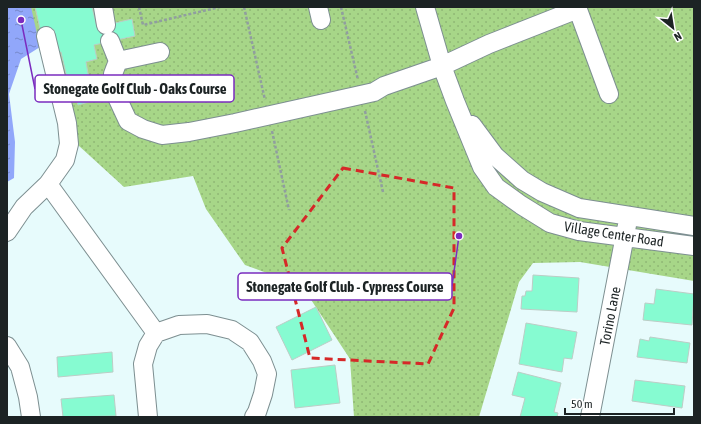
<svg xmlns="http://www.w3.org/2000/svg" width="701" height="424" viewBox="0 0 701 424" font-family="'Asap Condensed',sans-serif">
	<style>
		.grass { fill: url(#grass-dots) }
		.water { fill: url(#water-ripples) }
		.building { fill: #86fbd1; stroke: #bccdc6 }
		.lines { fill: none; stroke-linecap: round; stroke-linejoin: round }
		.minor-casing { stroke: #7d8f91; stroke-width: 20 }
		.path { stroke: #909e9f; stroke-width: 2.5; stroke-dasharray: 3 2; stroke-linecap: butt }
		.minor { stroke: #fff; stroke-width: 18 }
		.marked { fill: none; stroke: #d62828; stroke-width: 3; stroke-dasharray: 8 5; stroke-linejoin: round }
		.labels { text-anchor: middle; stroke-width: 4; stroke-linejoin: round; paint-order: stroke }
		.street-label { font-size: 14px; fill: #1c2324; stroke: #fff }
		.leader { fill: none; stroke: #7b2cbf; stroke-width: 1.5 }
		.callout-dot { fill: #7b2cbf; stroke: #fff; stroke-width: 1.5 }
		.callout { fill: #fff; stroke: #7b2cbf; stroke-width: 1.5 }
		.callout-label { font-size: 15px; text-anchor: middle; font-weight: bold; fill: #1c2324 }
	</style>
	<defs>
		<pattern id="grass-dots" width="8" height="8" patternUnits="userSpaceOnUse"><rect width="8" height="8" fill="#a7d688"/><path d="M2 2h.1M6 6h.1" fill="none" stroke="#8fb775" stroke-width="1.8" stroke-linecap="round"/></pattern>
		<pattern id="water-ripples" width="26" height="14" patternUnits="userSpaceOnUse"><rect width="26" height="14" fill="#91a7fa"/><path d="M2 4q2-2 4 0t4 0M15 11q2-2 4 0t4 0" fill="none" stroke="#7688ca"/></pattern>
	</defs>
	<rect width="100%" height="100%" fill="#e7fbfc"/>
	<!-- grass -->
	<path class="grass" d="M 7,7 L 694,7 L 694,281 L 580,262 L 533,263 L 519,282 L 479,417 L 354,417 L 350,359 L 302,286 L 245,265 L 206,209 L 193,176 L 124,187 L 67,135 L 40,47 Z"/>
	<!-- water -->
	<path class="water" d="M 7,7 L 31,7 L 40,47 L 21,59 L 9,94 L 15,142 L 14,178 L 7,182 Z"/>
	<!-- building -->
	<path class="building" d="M 35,7 L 92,7 L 97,27 L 132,19 L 135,36 L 94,45 L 97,59 L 86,62 L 92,96 L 88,96 L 89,102 L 78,105 L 76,99 L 72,100 L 61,52 L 58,52 L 54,30 L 41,33 Z
		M 533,275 L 579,278 L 577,312 L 521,309 L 522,296 L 525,296 L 526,291 L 532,291 Z
		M 656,289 L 694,294 L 692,325 L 643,320 L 645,303 L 654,304 Z
		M 316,307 L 332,340 L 292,360 L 276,327 Z
		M 526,323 L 577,332 L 572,359 L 564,358 L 562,372 L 519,364 Z
		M 650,337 L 690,343 L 687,363 L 637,357 L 640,339 L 649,341 Z
		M 112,352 L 113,372 L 58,377 L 57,357 Z
		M 335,365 L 340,403 L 295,408 L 291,370 Z
		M 518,372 L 561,383 L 554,412 L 558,413 L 557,417 L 520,417 L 525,398 L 512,395 Z
		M 635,380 L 685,386 L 682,408 L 632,401 Z
		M 114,395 L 116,416 L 63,417 L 61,399 Z"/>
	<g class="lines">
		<!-- minor casing -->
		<g class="minor-casing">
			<path id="minor" d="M 103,7 L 106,25
				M 318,7 L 321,20
				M 425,7 L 442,66 L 455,101 L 482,167 L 496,187 L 521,205 L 550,223 L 579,231 L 694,246
				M 577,7 L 609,94
				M 110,41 L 118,61
				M 160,52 L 118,61 L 113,74 L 115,93 L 128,121 L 143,129 L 162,135 L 189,132 L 235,123 L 374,92 L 384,86 L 442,66 L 489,44 L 578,9
				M 472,125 L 495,156 L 522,180 L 542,192 L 579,208 L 694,226
				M 48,184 L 156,333
				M 7,232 L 24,207 L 48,184 L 65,160 L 69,144 L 67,123 L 46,36
				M 7,346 L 20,367 L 28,397 L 31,417
				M 148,417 L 143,364 L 148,346 L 156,333 L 179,325 L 207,324 L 232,330 L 250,342 L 262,361 L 267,374 L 263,394 L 257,412 L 254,417
				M 590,417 L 627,225"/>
		</g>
		<!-- path -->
		<path class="path" d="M 139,7 L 143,25 L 220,7
			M 244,7 L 265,100
			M 341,7 L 358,80
			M 365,111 L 383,192
			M 272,131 L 289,210"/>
		<!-- minor -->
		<use href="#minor" class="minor"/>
	</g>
	<!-- marked area -->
	<path class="marked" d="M 343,168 L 454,188 L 454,308 L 428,364 L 310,358 L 282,248 Z"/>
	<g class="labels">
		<!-- street labels -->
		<g class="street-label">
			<text transform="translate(614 234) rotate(9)" y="5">Village Center Road</text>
			<text transform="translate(610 316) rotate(-79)" y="5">Torino Lane</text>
		</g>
	</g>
	<!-- callouts -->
	<path class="leader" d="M21 20L35 89M459 236L452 286"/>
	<g class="callout-dot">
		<circle cx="21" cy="20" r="4"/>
		<circle cx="459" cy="236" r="4"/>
	</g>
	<g class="callout">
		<rect x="35" y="75" width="199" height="27" rx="4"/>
		<rect x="238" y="273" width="214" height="27" rx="4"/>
	</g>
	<g class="callout-label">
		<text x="135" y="94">Stonegate Golf Club - Oaks Course</text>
		<text x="345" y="292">Stonegate Golf Club - Cypress Course</text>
	</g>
	<!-- border -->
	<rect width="701" height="424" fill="none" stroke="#1c2324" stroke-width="16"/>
	<!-- north arrow -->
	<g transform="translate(673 28) rotate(150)" stroke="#ffffff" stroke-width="3" paint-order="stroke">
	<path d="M0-3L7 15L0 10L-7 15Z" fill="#1c2324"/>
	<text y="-6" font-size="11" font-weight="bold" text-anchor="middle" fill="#1c2324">N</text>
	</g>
	<!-- scale -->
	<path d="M565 408v6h109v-6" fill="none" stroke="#1c2324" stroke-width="2"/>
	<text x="571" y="408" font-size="12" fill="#1c2324" stroke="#ffffff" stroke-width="3" paint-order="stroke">50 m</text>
</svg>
